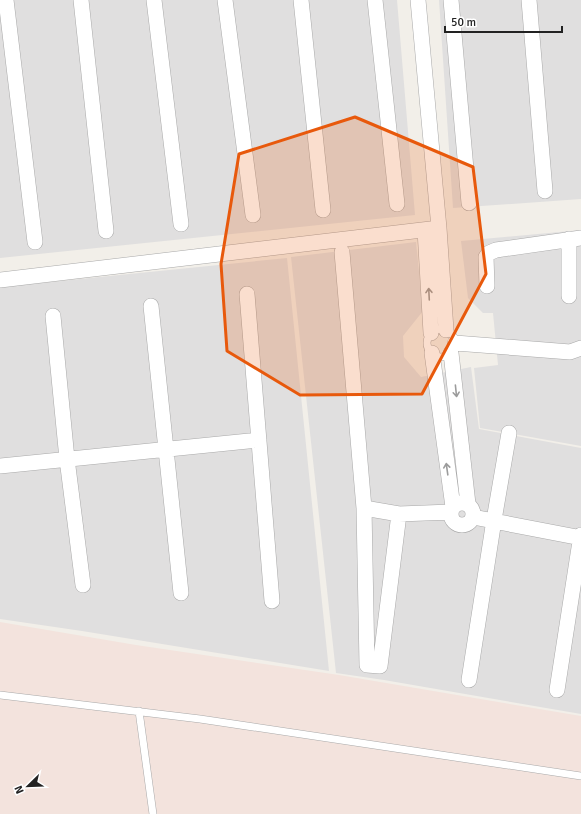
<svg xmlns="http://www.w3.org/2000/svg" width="581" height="814" viewBox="0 0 581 814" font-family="Signika,sans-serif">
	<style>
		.residential { fill: #e0dfdf }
		.military { fill: #f3e3dd }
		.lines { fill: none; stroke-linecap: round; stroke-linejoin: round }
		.service-casing { stroke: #a9a9a9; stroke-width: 8 }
		.minor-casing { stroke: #a9a9a9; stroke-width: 16 }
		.service { stroke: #fff; stroke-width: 7 }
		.minor { stroke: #fff; stroke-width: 15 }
		.oneway { stroke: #9c9c9c }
		.marked { fill: #e8590c; fill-opacity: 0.2; stroke: #e8590c; stroke-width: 3; stroke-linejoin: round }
	</style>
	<rect width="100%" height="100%" fill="#f2efe9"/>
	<!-- residential -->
	<path class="residential" d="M 0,0 L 397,0 L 415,215 L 0,258 Z
		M 439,0 L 581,0 L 581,199 L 453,208 Z
		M 581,230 L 581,446 L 480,428 L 474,368 L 498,365 L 493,313 L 483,313 L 468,298 L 461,241 Z
		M 416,242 L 423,311 L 403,336 L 404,357 L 421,377 L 471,367 L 479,429 L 581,448 L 581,714 L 384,680 L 336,673 L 291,257 Z
		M 287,258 L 329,671 L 82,631 L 0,619 L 0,287 Z"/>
	<!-- military -->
	<path class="military" d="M 0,622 L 136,645 L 339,675 L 581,716 L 581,814 L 0,814 Z"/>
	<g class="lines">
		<!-- service casing -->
		<g class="service-casing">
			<path id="service" d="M427 343a14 14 0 1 1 28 0a14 14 0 1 1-28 0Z
				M 0,695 L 200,719 L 581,776
				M 139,711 L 153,814"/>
		</g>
		<!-- minor casing -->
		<g class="minor-casing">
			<path id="minor" d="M 6,0 L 35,242
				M 81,0 L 106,231
				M 154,0 L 181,224
				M 225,0 L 253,215
				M 301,0 L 323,210
				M 375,0 L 397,204
				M 418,0 L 439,228 L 446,330
				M 451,0 L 469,203
				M 529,0 L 545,191
				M 425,230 L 431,333
				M 342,252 L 364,508 L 367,665 L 380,666 L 399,514
				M 0,280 L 439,228
				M 487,286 L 486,257 L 489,253 L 496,250 L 581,238
				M 247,294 L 272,601
				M 569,296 L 569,239
				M 151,306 L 181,593
				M 53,316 L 67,459 L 83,585
				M 455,343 L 570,352 L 581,348
				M 432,353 L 453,507
				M 451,353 L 468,504
				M 0,466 L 259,440
				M451 514a11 11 0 1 1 22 0a11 11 0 1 1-22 0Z
				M 364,508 L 399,514 L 451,512
				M 473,517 L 581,538
				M 469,680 L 494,520 L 509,433
				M 557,690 L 581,535"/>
		</g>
		<!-- service -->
		<use href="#service" class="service"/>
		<!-- minor -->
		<use href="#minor" class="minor"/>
	</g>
	<!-- one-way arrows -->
	<defs><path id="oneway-shaft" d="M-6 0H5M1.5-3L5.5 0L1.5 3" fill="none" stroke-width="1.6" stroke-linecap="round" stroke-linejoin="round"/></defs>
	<g class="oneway">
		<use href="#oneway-shaft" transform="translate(429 294) rotate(-93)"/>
		<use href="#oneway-shaft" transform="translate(456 391) rotate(84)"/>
		<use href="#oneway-shaft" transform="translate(447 469) rotate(-98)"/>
	</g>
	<!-- marked area -->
	<path class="marked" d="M 355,117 L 473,167 L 486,274 L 422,394 L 300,395 L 227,351 L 221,264 L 239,154 Z"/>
	<!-- north arrow -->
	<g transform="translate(28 786) rotate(247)" stroke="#ffffff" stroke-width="3" paint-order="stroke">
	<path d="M0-3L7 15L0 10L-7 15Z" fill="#222222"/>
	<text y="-6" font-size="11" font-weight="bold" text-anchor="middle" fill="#222222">N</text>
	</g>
	<!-- scale -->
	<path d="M445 26v6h117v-6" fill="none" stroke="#222222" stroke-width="2"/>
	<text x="451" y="26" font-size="12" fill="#222222" stroke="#ffffff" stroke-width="3" paint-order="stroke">50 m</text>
</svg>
